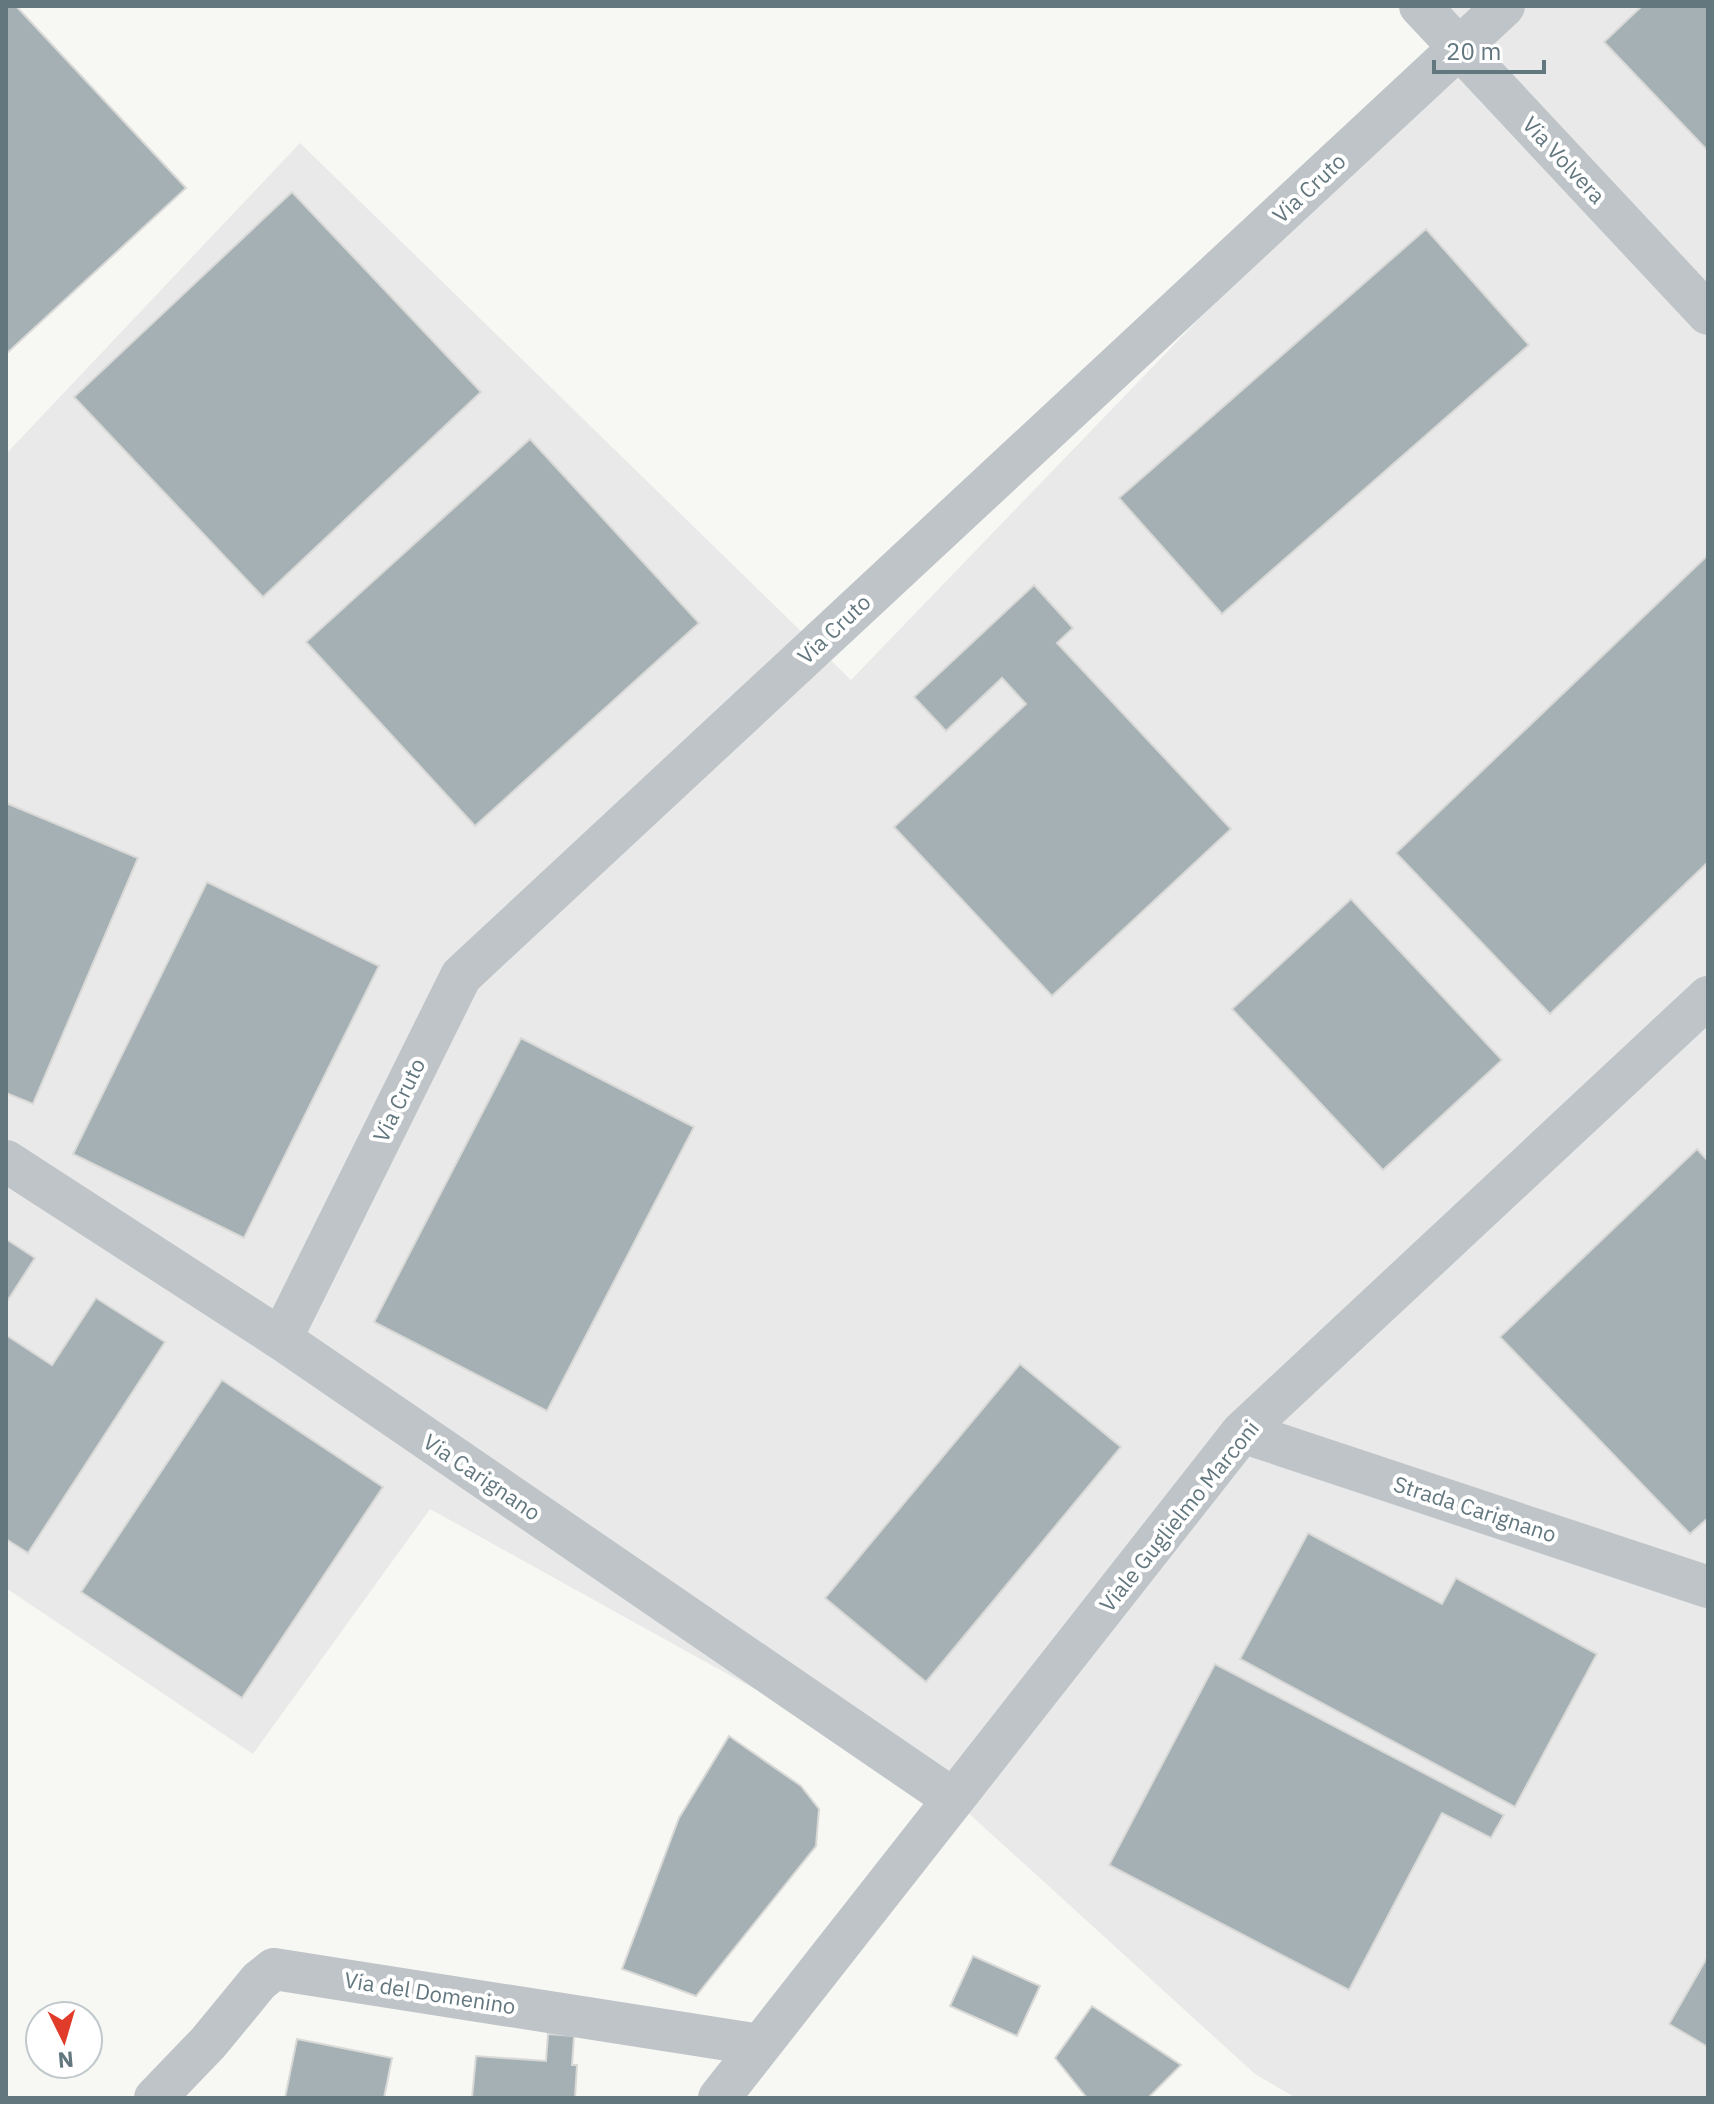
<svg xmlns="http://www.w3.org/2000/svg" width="1714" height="2104" viewBox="0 0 1714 2104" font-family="'IBM Plex Sans',sans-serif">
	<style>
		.built { fill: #e8e9e8 }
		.building { fill: #a5b0b4; stroke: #d9d9d7; stroke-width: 2 }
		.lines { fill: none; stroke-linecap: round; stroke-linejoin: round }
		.minor { stroke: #bec4c7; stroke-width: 42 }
		.labels { text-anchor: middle; stroke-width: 8; stroke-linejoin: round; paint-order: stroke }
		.street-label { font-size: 22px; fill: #63777f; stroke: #fff }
	</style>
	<rect width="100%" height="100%" fill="#f7f7f4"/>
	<!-- built -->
	<path class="built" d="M 1419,6 L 1708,6 L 1708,2098 L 1296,2098 L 1255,2074 L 953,1799 L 430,1509 L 253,1754 L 6,1588 L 6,454 L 300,143 L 851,680 L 1459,49 Z"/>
	<!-- building -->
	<path class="building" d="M 6,6 L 16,6 L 186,188 L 6,354 Z
		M 1642,6 L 1708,6 L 1708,151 L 1604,42 Z
		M 292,192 L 481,392 L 263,597 L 74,397 Z
		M 1426,229 L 1529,345 L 1222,614 L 1119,498 Z
		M 530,439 L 699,623 L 475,826 L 306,642 Z
		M 1708,555 L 1708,862 L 1550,1014 L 1396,853 Z
		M 1034,585 L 1073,628 L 1057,643 L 1231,829 L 1052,996 L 894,827 L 1026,704 L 1002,678 L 946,731 L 914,697 Z
		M 6,803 L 138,858 L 33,1104 L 6,1093 Z
		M 207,882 L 379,966 L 244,1238 L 73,1154 Z
		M 1351,899 L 1502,1060 L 1383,1170 L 1232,1009 Z
		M 521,1038 L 694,1127 L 547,1411 L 374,1322 Z
		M 1697,1149 L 1708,1161 L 1708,1518 L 1690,1534 L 1500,1337 Z
		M 6,1239 L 35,1258 L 6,1303 Z
		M 96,1298 L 165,1342 L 28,1553 L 6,1539 L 6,1335 L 52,1365 Z
		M 1020,1364 L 1121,1447 L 926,1682 L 825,1598 Z
		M 222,1380 L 383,1487 L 242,1698 L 81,1592 Z
		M 1308,1533 L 1442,1604 L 1456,1578 L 1597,1654 L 1515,1807 L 1240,1659 Z
		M 1215,1664 L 1504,1815 L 1491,1838 L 1442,1813 L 1349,1990 L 1109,1865 Z
		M 729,1736 L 801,1786 L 819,1809 L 816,1846 L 696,1996 L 622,1969 L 679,1818 Z
		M 973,1956 L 1040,1986 L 1017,2036 L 950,2006 Z
		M 1708,1956 L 1708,2047 L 1669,2024 Z
		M 1092,2006 L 1181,2065 L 1148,2098 L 1087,2098 L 1055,2058 Z
		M 548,2034 L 574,2036 L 572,2065 L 577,2065 L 575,2098 L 472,2098 L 476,2056 L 546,2061 Z
		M 297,2039 L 392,2058 L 384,2098 L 285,2098 Z"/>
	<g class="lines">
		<!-- minor -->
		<path class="minor" d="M 1420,6 L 1708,314
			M 6,1161 L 281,1339 L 953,1799
			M 281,1339 L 461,976 L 1504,6
			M 1242,1432 L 1708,1587
			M 155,2098 L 208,2043 L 259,1981 L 274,1969 L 760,2045
			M 719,2098 L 1242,1432 L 1708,997"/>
	</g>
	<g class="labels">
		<!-- street labels -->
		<g class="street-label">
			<text transform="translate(1564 160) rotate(47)" y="8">Via Volvera</text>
			<text transform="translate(1309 188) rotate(-43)" y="8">Via Cruto</text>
			<text transform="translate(834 629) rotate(-43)" y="8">Via Cruto</text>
			<text transform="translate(399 1100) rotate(-64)" y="8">Via Cruto</text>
			<text transform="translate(482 1477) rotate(34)" y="8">Via Carignano</text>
			<text transform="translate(1475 1509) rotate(18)" y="8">Strada Carignano</text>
			<text transform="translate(1179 1516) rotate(-51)" y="8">Viale Guglielmo Marconi</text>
			<text transform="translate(430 1993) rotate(9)" y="8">Via del Domenino</text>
		</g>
	</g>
	<!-- border -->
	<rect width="1714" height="2104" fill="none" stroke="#63777f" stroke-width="16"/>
	<!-- north arrow -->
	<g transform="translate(64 2040) rotate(175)"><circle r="38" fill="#ffffff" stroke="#c1c9cc" stroke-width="2"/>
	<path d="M0-6L14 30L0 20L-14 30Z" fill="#e13c2a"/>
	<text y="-12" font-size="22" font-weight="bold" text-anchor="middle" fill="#63777f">N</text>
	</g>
	<!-- scale -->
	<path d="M1434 60v12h110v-12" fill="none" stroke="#63777f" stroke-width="4"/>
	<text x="1446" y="60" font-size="24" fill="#63777f" stroke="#ffffff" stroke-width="6" paint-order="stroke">20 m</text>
</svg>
